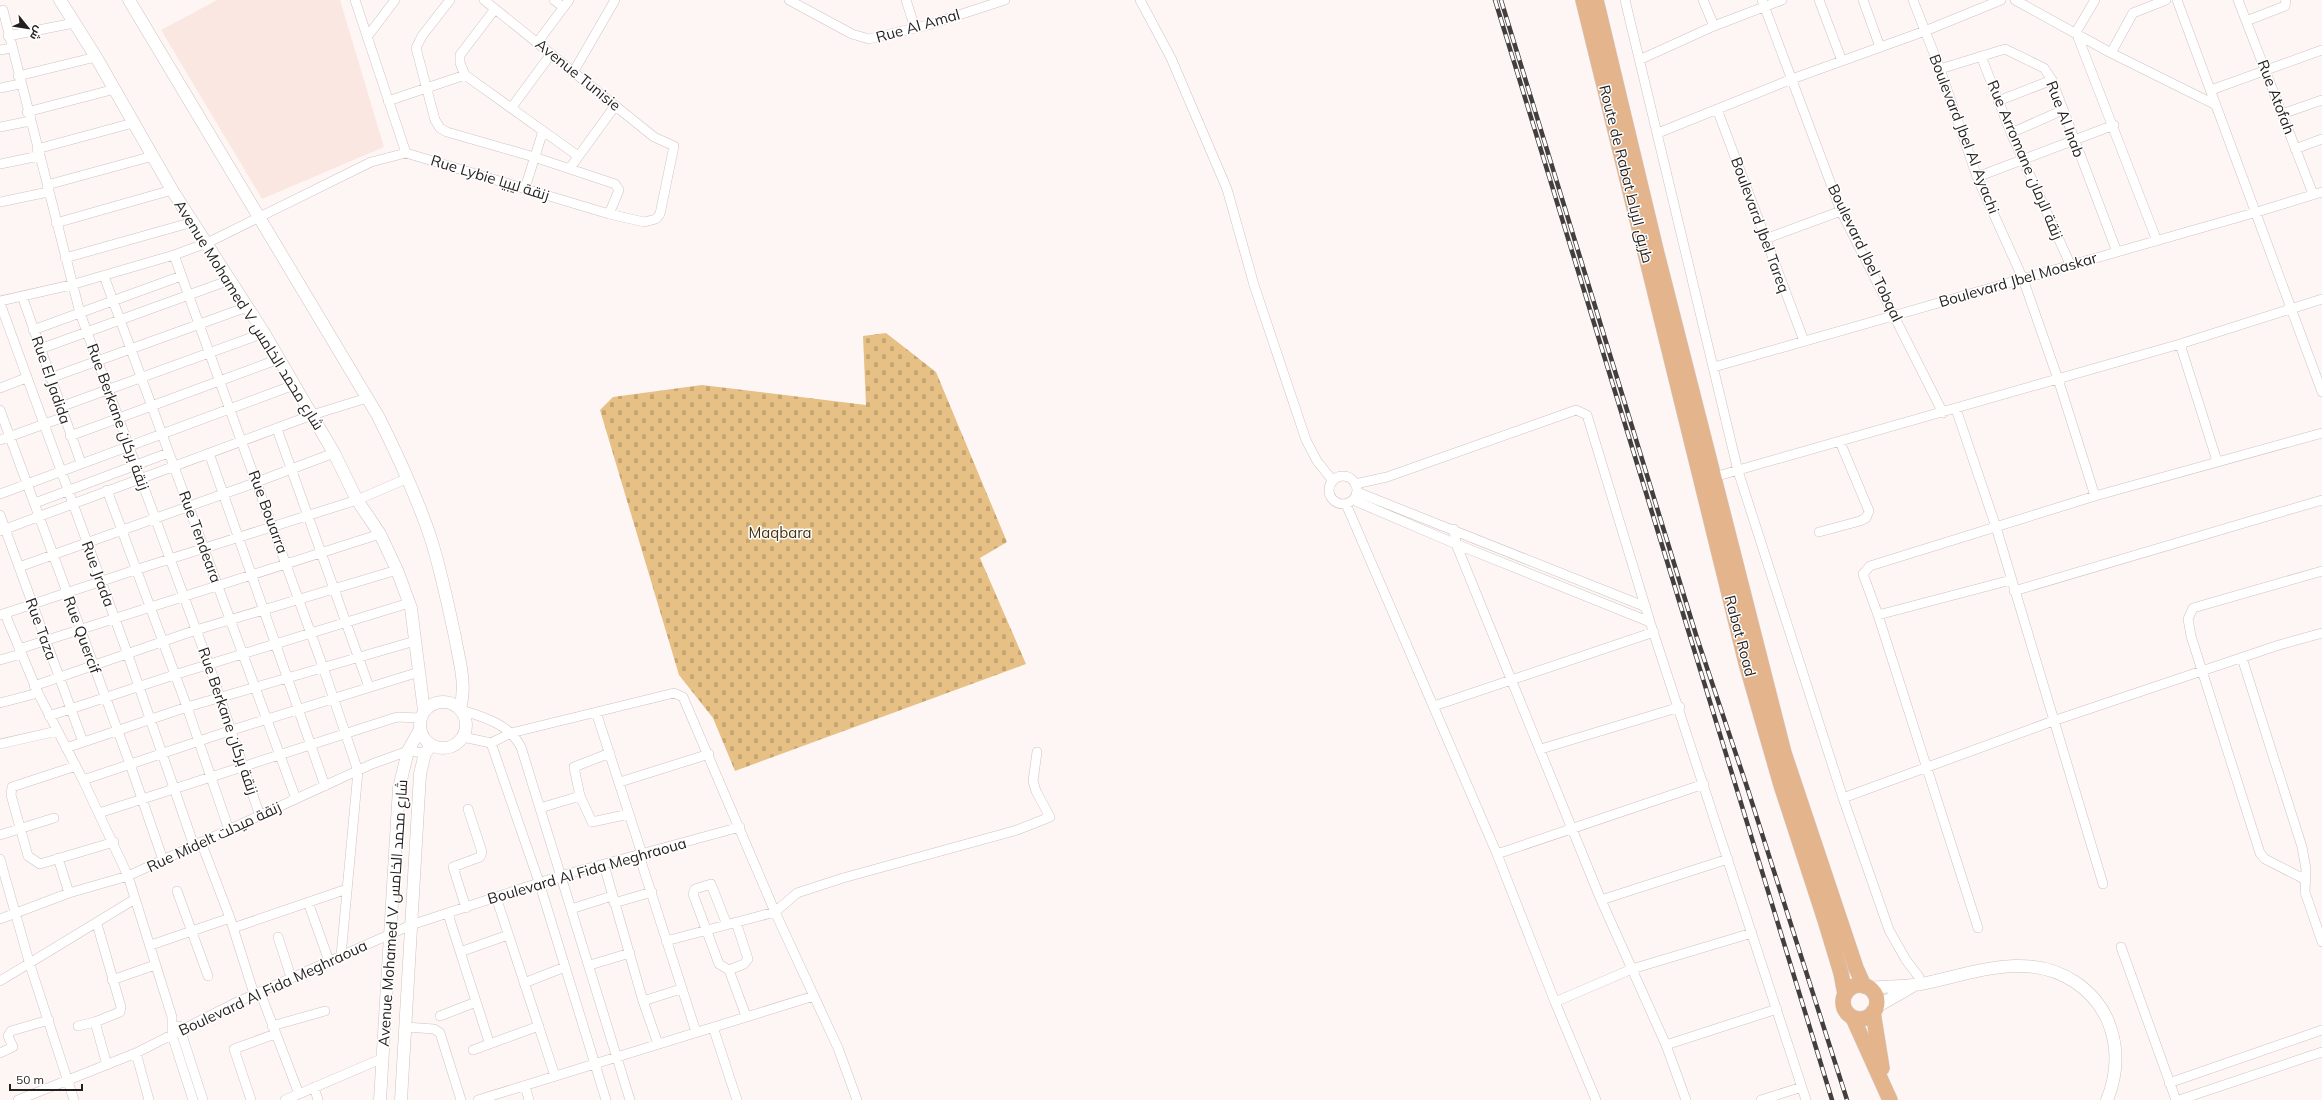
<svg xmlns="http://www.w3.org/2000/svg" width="2322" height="1100" viewBox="0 0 2322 1100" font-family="Mulish,Cairo,sans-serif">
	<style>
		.built { fill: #fbe7e1 }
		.cemetery { fill: url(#cemetery-stones) }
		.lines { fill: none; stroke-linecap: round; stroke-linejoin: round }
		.minor-casing { stroke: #cfc3c0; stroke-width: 10 }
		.tertiary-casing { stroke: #cfc3c0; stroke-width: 13 }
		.primary-casing { stroke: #d3d2d2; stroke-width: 16 }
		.minor { stroke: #fff; stroke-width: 9 }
		.tertiary { stroke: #fff; stroke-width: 12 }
		.primary { stroke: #e4b48c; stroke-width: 15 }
		.rail-casing { stroke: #433f3e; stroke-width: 4.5 }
		.rail { stroke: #fff; stroke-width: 3; stroke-dasharray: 9; stroke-linecap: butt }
		.labels { text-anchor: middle; stroke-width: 3; stroke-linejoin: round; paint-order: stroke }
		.street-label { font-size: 15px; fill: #231f1e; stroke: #fff }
		.park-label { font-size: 15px; fill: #443211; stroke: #fff }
	</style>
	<defs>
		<pattern id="cemetery-stones" width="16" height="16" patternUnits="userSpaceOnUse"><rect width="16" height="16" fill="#e6c084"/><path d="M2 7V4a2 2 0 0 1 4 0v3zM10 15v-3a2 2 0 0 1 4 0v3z" fill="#c5a572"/></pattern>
	</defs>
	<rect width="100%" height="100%" fill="#fef6f4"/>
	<!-- built -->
	<path class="built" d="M 217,0 L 340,0 L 384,147 L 262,199 L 161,30 Z"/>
	<!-- cemetery -->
	<path class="cemetery" d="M 886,333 L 936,372 L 1007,542 L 980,558 L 1026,664 L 735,771 L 713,718 L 679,675 L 600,410 L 613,397 L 702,385 L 866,405 L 863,336 Z"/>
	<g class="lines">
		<!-- minor casing -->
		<g class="minor-casing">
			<path id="minor" d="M 355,0 L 406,153 L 609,214 L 644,222 L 656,219 L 660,214 L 674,146 L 654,137 L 484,0
				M 450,0 L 422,36 L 416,48 L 435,120 L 440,128 L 447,132 L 534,157 L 615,184 L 619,190 L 609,214
				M 554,0 L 563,7
				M 789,0 L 852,34 L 869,39 L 928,25 L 1005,0
				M 906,0 L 915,28
				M 1140,0 L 1171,58 L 1227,189 L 1254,285 L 1306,440 L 1317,461 L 1333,481
				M 1625,0 L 1738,471 L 1843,798 L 1889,930 L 1906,960 L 1919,977 L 1920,984
				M 1703,0 L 1714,26
				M 1762,0 L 1841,211 L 1943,413
				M 1819,0 L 1842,61
				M 1863,0 L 1880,47
				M 1913,0 L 1940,69 L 1977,177 L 2023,279 L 2058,379 L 2095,496
				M 2015,0 L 2111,53 L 2216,105
				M 2095,0 L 2076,32 L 2157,241
				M 2177,0 L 2322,392
				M 2238,0 L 2313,194
				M 495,9 L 460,55 L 460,63 L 465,75 L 578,156
				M 3,10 L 80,313 L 209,665 L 260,816
				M 2246,21 L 2285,6 L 2286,0
				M 8,36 L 74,23
				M 367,37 L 395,0
				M 537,43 L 569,0
				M 0,50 L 11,48
				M 2111,53 L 2133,13 L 2166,0
				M 1981,56 L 2011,133 L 2070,264
				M 1639,60 L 1714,26 L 1782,0
				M 1940,69 L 2005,49 L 2044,68 L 2052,80 L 2117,252
				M 574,71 L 615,0
				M 18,76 L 96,57
				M 0,88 L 20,84
				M 2211,90 L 2322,50
				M 388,101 L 465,75
				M 1998,101 L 2052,80
				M 512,107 L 551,54
				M 1717,109 L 1804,341
				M 27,112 L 115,89
				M 2282,114 L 2322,100
				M 0,127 L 30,121
				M 1658,133 L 1792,79 L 1925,31 L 2001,0
				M 2011,133 L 2063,110
				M 37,149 L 133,123
				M 2295,149 L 2322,139
				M 0,164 L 39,156
				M 570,168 L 615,106
				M 1977,177 L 2114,125
				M 47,185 L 153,156
				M 525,188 L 543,131
				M 0,202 L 48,192
				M 56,223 L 172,190
				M 1765,239 L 1841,211
				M 174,255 L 323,667 L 358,771 L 341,956
				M 65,258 L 193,222
				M 104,276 L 296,799
				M 22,296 L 81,463
				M 0,301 L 71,285 L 174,255 L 207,243 L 371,162 L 406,153
				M 0,303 L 127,652 L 194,846
				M 33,330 L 181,276
				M 2180,344 L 2217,461
				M 40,349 L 230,280
				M 1714,367 L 2257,212 L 2322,192
				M 50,378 L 247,307
				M 0,388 L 26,378
				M 60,407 L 264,333
				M 1956,409 L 1996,527 L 2103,884
				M 0,410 L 130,764 L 163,860
				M 277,429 L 369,687
				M 70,436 L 279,359
				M 0,440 L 64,417
				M 209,453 L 325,786
				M1329 490a14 14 0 1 1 28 0a14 14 0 1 1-28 0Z
				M 1714,477 L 2180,344 L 2322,299
				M 1355,484 L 1387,477 L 1576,410 L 1587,415 L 1650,622 L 1806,1100
				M 107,490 L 187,707 L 229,830
				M 1357,492 L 1646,607
				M 0,494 L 294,385
				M 1353,500 L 1456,544 L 1650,622
				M 35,503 L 168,453
				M 1346,504 L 1497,854 L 1555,1002 L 1596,1100
				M 0,515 L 83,742
				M 1454,529 L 1456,544 L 1601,900 L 1666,1045 L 1686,1100
				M 0,531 L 312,415 L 367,398
				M 1819,532 L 1860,521 L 1866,518 L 1869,511 L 1840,442
				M 19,567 L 257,482 L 334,453
				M 2014,591 L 2322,500
				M 5,614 L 38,693 L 83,780 L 128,876 L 172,1017 L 172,1035 L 193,1100
				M 0,615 L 135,570 L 357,500 L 408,478
				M 1878,615 L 2011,580
				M 19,649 L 380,534
				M 2242,658 L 2302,847 L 2306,869 L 2305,892 L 2322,942
				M 0,660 L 21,654
				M 34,686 L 196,630 L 397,570
				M 0,703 L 38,693
				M 1434,706 L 1654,632
				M 461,710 C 484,717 509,724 521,747 L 630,1100
				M 596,712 L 642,854
				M 49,716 L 174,675 L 409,603
				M 463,737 L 491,743 L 511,733 L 674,693 L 683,697 L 775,912 L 838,1048 L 857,1100
				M 491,743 L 539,882 L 606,1100
				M 0,744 L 57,731
				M 66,748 L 187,707 L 415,641
				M 1541,749 L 1680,707
				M 76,766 L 12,787 L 11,795 L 28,856 L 40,864 L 114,842
				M 83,780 L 232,730 L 419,672
				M 620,782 L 709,754
				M 580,796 L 574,767 L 610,753
				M 1843,798 L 2053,721 L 2279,645 L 2322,633
				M 540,808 L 580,796 L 592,822 L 629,814
				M 99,813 L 397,717 L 420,718
				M 0,835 L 54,818
				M 201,842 L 230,918 L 254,994
				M 1497,854 L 1704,784
				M 639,855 L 696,1032
				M 58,858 L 69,893
				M 0,859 L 30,965 L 74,1100
				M 604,865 L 643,1001 L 658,1044
				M 2306,880 L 2265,859 L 2260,853 L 2191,636 L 2188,619 L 2193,608 L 2322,571
				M 177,891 L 208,976
				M 496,897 L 555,1076
				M 1601,900 L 1728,859
				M 308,902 L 329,961
				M 614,903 L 652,892
				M 466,908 L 453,867 L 480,857 L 482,852 L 468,809
				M 571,909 L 612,896
				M 448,914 L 489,1042
				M 0,919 L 69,893 L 128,876 L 372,764 L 408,751 L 425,753
				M 736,922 L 748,959 L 744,964 L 729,970 L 746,1016
				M 727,925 L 711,884 L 695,889 L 693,894 L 719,964 L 729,970
				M 233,928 L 347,889
				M 1978,928 L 1878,615 L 1863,574 L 1870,566 L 2095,496 L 2322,433
				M 278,937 L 291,977
				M 666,941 L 775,912 L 797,893 L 843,878 L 1017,830 L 1050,817 L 1036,791 L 1033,781 L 1037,752
				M 151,945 L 230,918
				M 2121,947 L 2176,1100
				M 460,952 L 508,935
				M 590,965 L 630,953
				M 112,980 L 155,965
				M 0,981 L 135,899
				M 524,983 L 565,967
				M 260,992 L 299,1094
				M 643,1001 L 681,989
				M 1555,1002 L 1632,969 L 1752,933
				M 440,1016 L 476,1002
				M 95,1022 L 107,1065
				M 78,1026 L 95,1022 L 120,1012 L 121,1007 L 97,924
				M 179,1026 L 203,1100
				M 272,1026 L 325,1011
				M 406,1027 L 434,1029 L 440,1033 L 461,1100
				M 713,1027 L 737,1100
				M 1666,1045 L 1777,1009
				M 473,1050 L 539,1026
				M 0,1053 L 13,1047 L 8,1036 L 11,1031 L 49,1020
				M 136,1053 L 149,1100
				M 2169,1083 L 2322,1030
				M 525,1086 L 529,1100
				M 314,1087 L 318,1100
				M 18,1100 L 136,1053 L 237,1002 L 411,925 L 560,876 L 740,827
				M 251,1100 L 234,1049 L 275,1034
				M 285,1100 L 383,1058
				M 478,1100 L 814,996
				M 1761,1100 L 1802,1087
				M 2179,1100 L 2322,1052"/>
		</g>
		<!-- tertiary casing -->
		<g class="tertiary-casing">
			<path id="tertiary" d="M 60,0 L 96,57 L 172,190 L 264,333 L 334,453 L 357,500 L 380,534 L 397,570 L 411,608 L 424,711
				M 129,0 L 378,416 C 398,456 417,497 431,539 C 441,571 448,604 455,637 C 459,660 467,685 460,708
				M420 725a23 23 0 1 1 46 0a23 23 0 1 1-46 0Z
				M 1869,988 C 1886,986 1904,987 1921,984 C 1972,974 2027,950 2075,982 C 2090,992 2101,1005 2108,1021 C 2119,1048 2118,1073 2107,1100
				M 1876,1007 L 1911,987
				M 380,1100 L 399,788 L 408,751 L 420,729
				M 401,1100 L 420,774 L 425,753 L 432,745"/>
		</g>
		<!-- primary casing -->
		<g class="primary-casing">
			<path id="primary" d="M 1583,0 L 1746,663 L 1781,785 L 1825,920 L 1841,973 L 1845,994
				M 1596,0 L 1657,254 L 1784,753 L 1856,968 L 1864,986
				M1843 1002a17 17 0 1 1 34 0a17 17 0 1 1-34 0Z
				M 1873,1012 L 1882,1068
				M 1853,1018 L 1890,1100"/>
		</g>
		<!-- minor -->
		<use href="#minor" class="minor"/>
		<!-- tertiary -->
		<use href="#tertiary" class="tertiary"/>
		<!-- primary -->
		<use href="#primary" class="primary"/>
		<!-- rail casing -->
		<g class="rail-casing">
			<path id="rail" d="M 1495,0 L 1832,1100
				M 1501,0 L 1697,638 L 1748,790 L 1847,1100"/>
		</g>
		<!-- rail -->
		<use href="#rail" class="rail"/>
	</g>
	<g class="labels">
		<!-- street labels -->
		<g class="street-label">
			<text transform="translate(918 26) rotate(-16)" y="5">Rue Al Amal</text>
			<text transform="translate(578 75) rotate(39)" y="5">Avenue Tunisie</text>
			<text transform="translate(2276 97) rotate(69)" y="5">Rue Atofah</text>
			<text transform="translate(2065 119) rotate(69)" y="5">Rue Al Inab</text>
			<text transform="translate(1964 134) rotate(69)" y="5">Boulevard Jbel Al Ayachi</text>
			<text transform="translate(2025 160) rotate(67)" y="5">Rue Arromane زنقة الرمان</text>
			<text transform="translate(1626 174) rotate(76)" y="5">Route de Rabat طريق الرباط</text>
			<text transform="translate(490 178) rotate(17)" y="5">Rue Lybie زنقة ليبيا</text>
			<text transform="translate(1760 225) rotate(70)" y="5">Boulevard Jbel Tareq</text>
			<text transform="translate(1865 253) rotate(64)" y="5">Boulevard Jbel Tobqal</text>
			<text transform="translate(2018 280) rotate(-16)" y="5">Boulevard Jbel Moaskar</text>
			<text transform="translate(249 315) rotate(58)" y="5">Avenue Mohamed V شارع محمد الخامس</text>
			<text transform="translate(51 380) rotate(71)" y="5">Rue El Jadida</text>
			<text transform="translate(118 417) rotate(70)" y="5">Rue Berkane زنقة بركان</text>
			<text transform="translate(268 512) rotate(70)" y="5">Rue Bouarra</text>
			<text transform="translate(200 537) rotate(70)" y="5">Rue Tendeara</text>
			<text transform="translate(98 574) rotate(70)" y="5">Rue Jrada</text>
			<text transform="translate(41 629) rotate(70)" y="5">Rue Taza</text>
			<text transform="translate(82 635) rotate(70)" y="5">Rue Quercif</text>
			<text transform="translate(1740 636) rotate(75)" y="5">Rabat Road</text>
			<text transform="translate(228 721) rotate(71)" y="5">Rue Berkane زنقة بركان</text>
			<text transform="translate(214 837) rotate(-25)" y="5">Rue Midelt زنقة ميدلت</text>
			<text transform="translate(587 871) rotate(-16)" y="5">Boulevard Al Fida Meghraoua</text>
			<text transform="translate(393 913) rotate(-86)" y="5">Avenue Mohamed V شارع محمد الخامس</text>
			<text transform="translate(273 988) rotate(-25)" y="5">Boulevard Al Fida Meghraoua</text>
		</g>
		<!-- park labels -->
		<g class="park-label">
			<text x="780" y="538">Maqbara</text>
		</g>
	</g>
	<!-- north arrow -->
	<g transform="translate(28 28) rotate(120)" stroke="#ffffff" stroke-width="3" paint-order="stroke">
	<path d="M0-3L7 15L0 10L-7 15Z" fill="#231f1e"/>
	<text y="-6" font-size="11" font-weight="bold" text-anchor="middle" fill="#231f1e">ش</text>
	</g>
	<!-- scale -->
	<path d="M10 1084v6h72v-6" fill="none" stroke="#231f1e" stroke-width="2"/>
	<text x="16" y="1084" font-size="12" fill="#231f1e" stroke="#ffffff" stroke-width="3" paint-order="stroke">50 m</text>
</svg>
